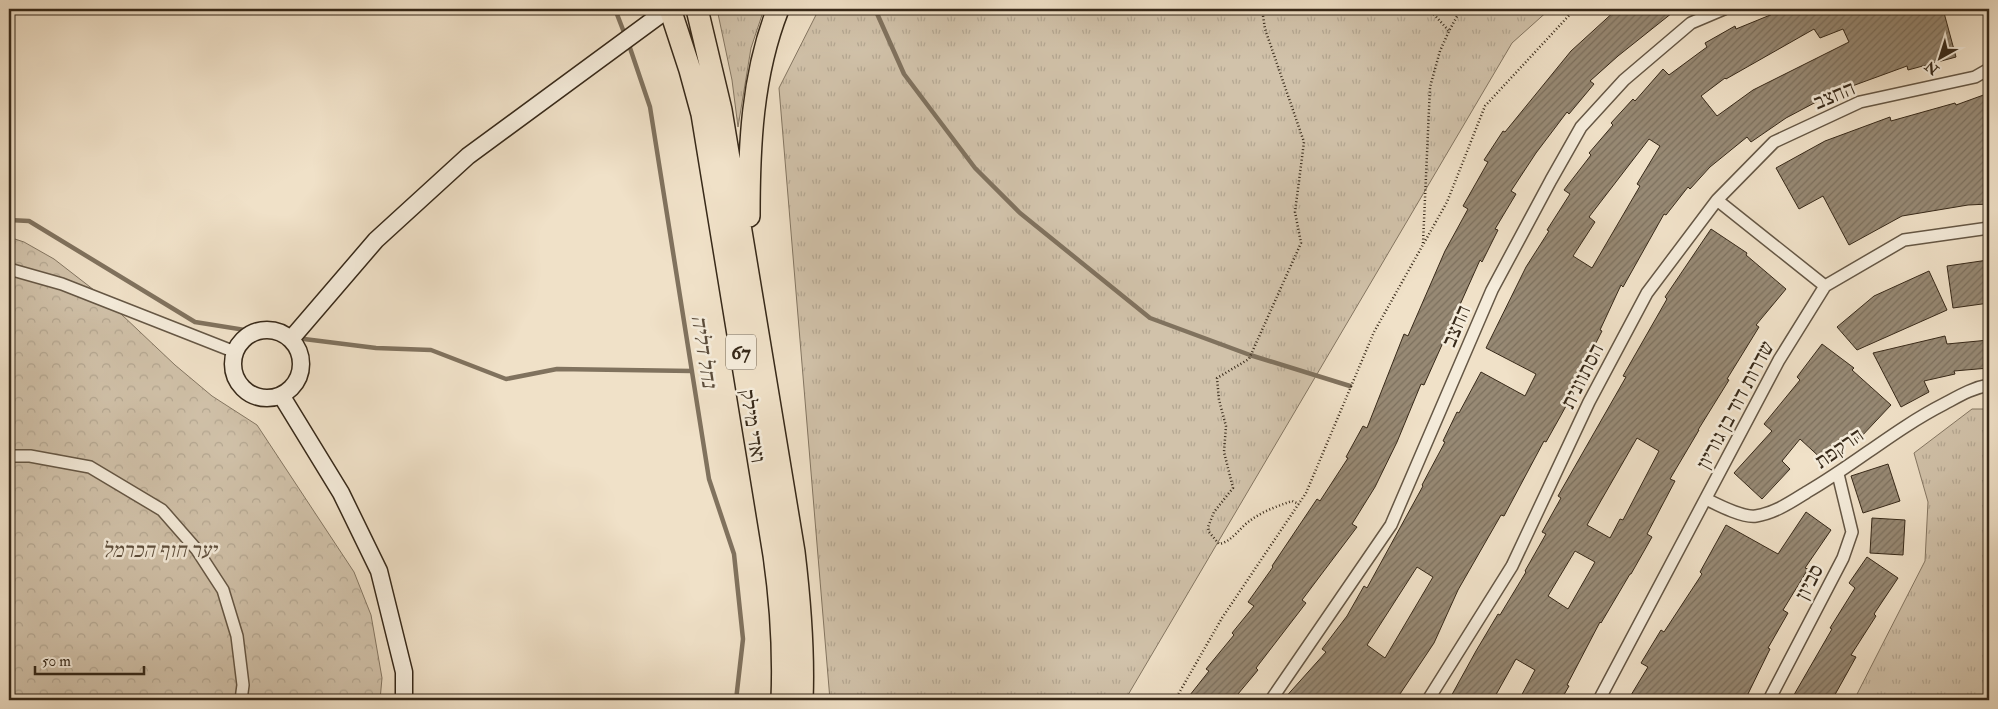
<svg xmlns="http://www.w3.org/2000/svg" width="1998" height="709" viewBox="0 0 1998 709" font-family="'IM FELL Double Pica','Frank Ruhl Libre',serif">
	<style>
		.grass { fill: url(#grass-tufts); stroke: #847662 }
		.forest { fill: url(#forest-crowns); stroke: #847662 }
		.lines { fill: none; stroke-linecap: round; stroke-linejoin: round }
		.stream { stroke: #80725e; stroke-width: 4.5 }
		.building { fill: url(#building-hatch); stroke: #372919; fill-rule: evenodd }
		.street-casing { stroke: #655745; stroke-width: 14 }
		.secondary-casing { stroke: #372919; stroke-width: 19 }
		.highway-casing { stroke: #372919; stroke-width: 24 }
		.path { stroke: #372919; stroke-width: 2.5; stroke-dasharray: 1 2.5; stroke-linecap: butt }
		.street { stroke: #f5ecdb; stroke-width: 11 }
		.secondary { stroke: #f5ecdb; stroke-width: 16 }
		.highway { stroke: #f0e1c8; stroke-width: 21 }
		.labels { text-anchor: middle; stroke-width: 5; stroke-linejoin: round; paint-order: stroke }
		.shield { fill: #f5ecdb; stroke: #706453; stroke-width: 1 }
		.shield-label { font-size: 20px; font-weight: bold; fill: #372919 }
		.street-label { font-size: 21px; fill: #372919; stroke: #f5ecdb }
		.park-label { font-size: 21px; font-style: italic; fill: #5e4f3d; stroke: #f5ecdb }
		.water-label { font-size: 22px; font-style: italic; fill: #5c4d3c; stroke: #f5ecdb }
	</style>
	<defs>
		<pattern id="grass-tufts" width="24" height="20" patternUnits="userSpaceOnUse" patternTransform="scale(1.25)"><rect width="24" height="20" fill="#d1c2aa"/><path d="M3 7l-1-3M5 7V3M7 7l1-3M15 17l-1-3M17 17v-4M19 17l1-3" fill="none" stroke="#b4a792"/></pattern>
		<pattern id="forest-crowns" width="20" height="18" patternUnits="userSpaceOnUse" patternTransform="scale(1.25)"><rect width="20" height="18" fill="#d1c2aa"/><path d="M2 6a3 3 0 1 1 6 0M12 15a3 3 0 1 1 6 0" fill="none" stroke="#b4a792"/></pattern>
		<pattern id="building-hatch" width="6" height="6" patternUnits="userSpaceOnUse" patternTransform="scale(1.25)"><rect width="6" height="6" fill="#978974"/><path d="M-1 1l2-2M0 6l6-6M5 7l2-2" fill="none" stroke="#7c705e"/></pattern>
	</defs>
	<rect width="100%" height="100%" fill="#f0e1c8"/>
	<filter id="stains"><feTurbulence type="fractalNoise" baseFrequency=".004" numOctaves="4"/><feColorMatrix values="0 0 0 0 .2 0 0 0 0 .09 0 0 0 0 .02 0 0 0 .5 -.17"/></filter>
	<radialGradient id="worn" r=".72"><stop offset=".6" stop-color="#630" stop-opacity="0"/><stop offset="1" stop-color="#630" stop-opacity=".3"/></radialGradient>
	<!-- grass -->
	<path class="grass" d="M 717,9 L 764,9 L 751,48 L 738,127 L 732,80 Z
		M 819,9 L 1550,9 L 1512,43 L 1125,700 L 830,700 L 779,88 Z
		M 1972,409 L 1989,409 L 1989,700 L 1854,700 L 1925,561 L 1928,502 L 1914,453 Z"/>
	<!-- forest -->
	<path class="forest" d="M 9,237 L 24,242 L 54,259 L 103,297 L 175,365 L 212,396 L 257,425 L 354,572 L 371,615 L 382,678 L 380,700 L 9,700 Z"/>
	<g class="lines">
		<!-- stream -->
		<path class="stream" d="M 615,9 L 625,35
			M 875,9 L 904,74 L 975,168 L 1020,213 L 1150,318 L 1250,355 L 1350,386
			M 628,42 L 650,107 L 709,479 L 734,554 L 743,639 L 736,700
			M 9,220 L 29,221 L 195,322 L 288,337
			M 296,338 L 376,348 L 431,350 L 506,379 L 557,369 L 692,371"/>
	</g>
	<!-- building -->
	<path class="building" d="M 1617,9 L 1677,9 L 1618,56 L 1590,81 L 1594,84 L 1569,114 L 1567,112 L 1536,153 L 1511,191 L 1516,194 L 1495,229 L 1498,230 L 1482,262 L 1480,260 L 1424,385 L 1421,384 L 1397,442 L 1375,487 L 1352,524 L 1357,527 L 1302,600 L 1306,603 L 1256,668 L 1258,670 L 1233,700 L 1186,700 L 1209,671 L 1206,669 L 1234,635 L 1232,633 L 1254,606 L 1248,602 L 1273,567 L 1272,566 L 1317,499 L 1320,501 L 1348,458 L 1346,457 L 1363,426 L 1367,428 L 1404,334 L 1408,336 L 1445,251 L 1468,209 L 1463,206 L 1488,162 L 1484,160 L 1503,131 L 1505,132 L 1571,51 Z
		M 1785,9 L 1943,9 L 1956,57 L 1908,70 L 1907,66 L 1833,93 L 1786,118 L 1751,142 L 1747,137 L 1710,167 L 1690,189 L 1688,187 L 1666,215 L 1664,214 L 1623,287 L 1621,285 L 1600,330 L 1602,331 L 1580,374 L 1583,375 L 1560,417 L 1546,442 L 1544,441 L 1504,516 L 1501,515 L 1458,590 L 1434,643 L 1396,700 L 1283,700 L 1326,652 L 1322,649 L 1347,616 L 1364,586 L 1367,588 L 1423,486 L 1422,485 L 1445,442 L 1443,441 L 1457,412 L 1459,413 L 1481,372 L 1525,396 L 1536,374 L 1486,348 L 1526,267 L 1549,231 L 1547,230 L 1570,194 L 1564,190 L 1591,155 L 1589,153 L 1613,125 L 1611,123 L 1633,99 L 1635,101 L 1663,69 L 1669,75 L 1707,47 L 1705,43 L 1735,26 L 1736,29 ZM 1814,29 L 1820,38 L 1843,29 L 1849,42 L 1753,90 L 1717,116 L 1701,96 L 1725,78 L 1726,79 ZM 1649,139 L 1660,146 L 1637,184 L 1640,186 L 1592,268 L 1573,256 L 1595,222 L 1589,217 ZM 1417,567 L 1433,577 L 1385,658 L 1367,645 Z
		M 1989,93 L 1989,204 L 1968,205 L 1902,216 L 1849,245 L 1823,196 L 1799,209 L 1776,168 L 1825,141 L 1890,117 L 1891,121 L 1955,103 L 1956,105 Z
		M 1711,229 L 1747,253 L 1746,255 L 1786,289 L 1756,325 L 1759,327 L 1727,379 L 1729,380 L 1698,430 L 1699,430 L 1670,479 L 1675,481 L 1647,534 L 1652,537 L 1631,574 L 1630,574 L 1601,623 L 1600,622 L 1567,685 L 1569,686 L 1561,700 L 1519,700 L 1535,670 L 1516,659 L 1493,700 L 1449,700 L 1476,651 L 1498,614 L 1500,615 L 1526,572 L 1525,571 L 1546,534 L 1542,532 L 1561,498 L 1558,496 L 1626,377 L 1623,376 L 1667,299 L 1665,297 ZM 1637,438 L 1659,451 L 1623,520 L 1620,519 L 1610,538 L 1587,525 ZM 1575,551 L 1595,562 L 1568,609 L 1548,596 Z
		M 1988,260 L 1989,303 L 1953,308 L 1947,266 Z
		M 1929,271 L 1947,310 L 1857,350 L 1837,327 L 1874,296 Z
		M 1945,336 L 1947,344 L 1989,340 L 1989,368 L 1954,371 L 1955,374 L 1924,381 L 1929,392 L 1901,407 L 1873,353 Z
		M 1822,344 L 1854,368 L 1852,370 L 1891,405 L 1859,439 L 1853,433 L 1825,462 L 1800,439 L 1782,461 L 1790,469 L 1762,499 L 1734,473 L 1772,431 L 1764,424 L 1800,380 L 1797,377 Z
		M 1888,464 L 1900,501 L 1863,513 L 1851,476 Z
		M 1806,512 L 1831,530 L 1805,568 L 1808,569 L 1783,610 L 1788,613 L 1768,648 L 1770,649 L 1745,700 L 1628,700 L 1648,667 L 1641,663 L 1661,630 L 1664,632 L 1702,574 L 1700,572 L 1726,525 L 1778,554 Z
		M 1872,518 L 1905,520 L 1903,555 L 1870,553 Z
		M 1867,557 L 1898,578 L 1874,614 L 1876,616 L 1851,655 L 1856,657 L 1832,700 L 1791,700 L 1832,629 L 1830,628 L 1855,588 L 1849,583 Z"/>
	<g class="lines">
		<!-- street casing -->
		<g class="street-casing">
			<path id="street" d="M 1717,200 L 1774,142 L 1860,102 L 1975,77 L 1989,69
				M 9,269 L 62,284 L 235,352
				M 9,456 L 30,456 L 90,467 L 162,510 L 197,550 L 223,590 L 237,636 L 243,685 L 241,700
				M 1706,499 C 1718,505 1743,518 1756,516 C 1775,513 1791,502 1807,492 C 1854,465 1895,429 1944,404 C 1959,396 1972,388 1989,385
				M 1271,700 L 1391,525 L 1492,290 L 1551,180 L 1581,127 L 1624,80 L 1691,23 L 1724,9
				M 1428,700 L 1512,566 L 1589,402 L 1647,293 L 1717,200 L 1825,286
				M 1599,700 L 1779,360 L 1825,286 L 1904,240 L 1989,228
				M 1769,700 L 1843,558 L 1852,532 L 1838,474"/>
		</g>
		<!-- secondary casing -->
		<g class="secondary-casing">
			<path id="secondary" d="M233 364a34 34 0 1 1 68 0a34 34 0 1 1-68 0Z
				M 291,339 L 376,240 L 468,156 L 668,9
				M 281,395 L 341,493 L 379,571 L 404,672 L 404,700"/>
		</g>
		<!-- highway casing -->
		<g class="highway-casing">
			<path id="highway" d="M 670,9 L 690,70 L 702,114 L 774,555 C 781,604 784,651 782,700
				M 697,9 L 721,110 L 794,552 C 800,602 804,650 802,700
				M 749,216 C 749,146 752,75 778,9"/>
		</g>
		<!-- path -->
		<path class="path" d="M 1262,9 L 1265,29 L 1304,142 L 1295,212 L 1301,243 L 1249,359 L 1217,378 L 1219,400 L 1226,426 L 1224,452 L 1233,488 L 1214,512 L 1208,527 L 1209,532 L 1219,544 C 1232,542 1240,527 1251,520 C 1263,511 1278,506 1292,501 L 1299,504
			M 1429,9 L 1449,31
			M 1423,243 L 1430,87 L 1440,51 L 1449,31 L 1461,9
			M 1175,700 L 1222,618 L 1306,493 L 1374,332 L 1447,202 L 1485,106 L 1575,9"/>
		<!-- street -->
		<use href="#street" class="street"/>
		<!-- secondary -->
		<use href="#secondary" class="secondary"/>
		<!-- highway -->
		<use href="#highway" class="highway"/>
	</g>
	<g class="labels">
		<!-- shield labels -->
		<rect class="shield" x="726" y="334.5" width="30" height="35" rx="4"/>
		<g class="shield-label">
			<text x="741" y="359">67</text>
		</g>
		<!-- street labels -->
		<g class="street-label">
			<text transform="translate(1834 95) rotate(-23)" y="7">החצב</text>
			<text transform="translate(1456 326) rotate(-67)" y="7">החצב</text>
			<text transform="translate(1582 376) rotate(-63)" y="7">הסתוונית</text>
			<text transform="translate(1735 405) rotate(-62)" y="7">שדרות דוד בן גוריון</text>
			<text transform="translate(753 426) rotate(81)" y="7">ואדי מילק</text>
			<text transform="translate(1839 448) rotate(-35)" y="7">הרקפת</text>
			<text transform="translate(1809 582) rotate(-63)" y="7">סביון</text>
		</g>
		<!-- park labels -->
		<g class="park-label">
			<text x="159" y="557">יער חוף הכרמל</text>
		</g>
		<!-- water labels -->
		<g class="water-label">
			<text transform="translate(705 351) rotate(81)" y="8">נחל דליה</text>
		</g>
	</g>
	<!-- margin -->
	<rect width="1998" height="709" fill="none" stroke="#f0e1c8" stroke-width="30"/>
	<rect x="10" y="10" width="1978" height="689" fill="none" stroke="#372919" stroke-width="2.5"/>
	<rect x="15" y="15" width="1968" height="679" fill="none" stroke="#372919"/>
	<!-- north arrow -->
	<g transform="translate(1940 58) rotate(219)" stroke="#f5ecdb" stroke-width="4" paint-order="stroke">
	<path d="M0-4L9 19L0 12L-9 19Z" fill="#372919"/>
	<text y="-8" font-size="14" font-weight="bold" text-anchor="middle" fill="#372919">N</text>
	</g>
	<!-- scale -->
	<path d="M35 666v8h109v-8" fill="none" stroke="#372919" stroke-width="2.5"/>
	<text x="42" y="666" font-size="15" fill="#372919" stroke="#f5ecdb" stroke-width="4" paint-order="stroke">50 m</text>
	<rect width="100%" height="100%" filter="url(#stains)"/>
	<rect width="100%" height="100%" fill="url(#worn)"/>
</svg>
